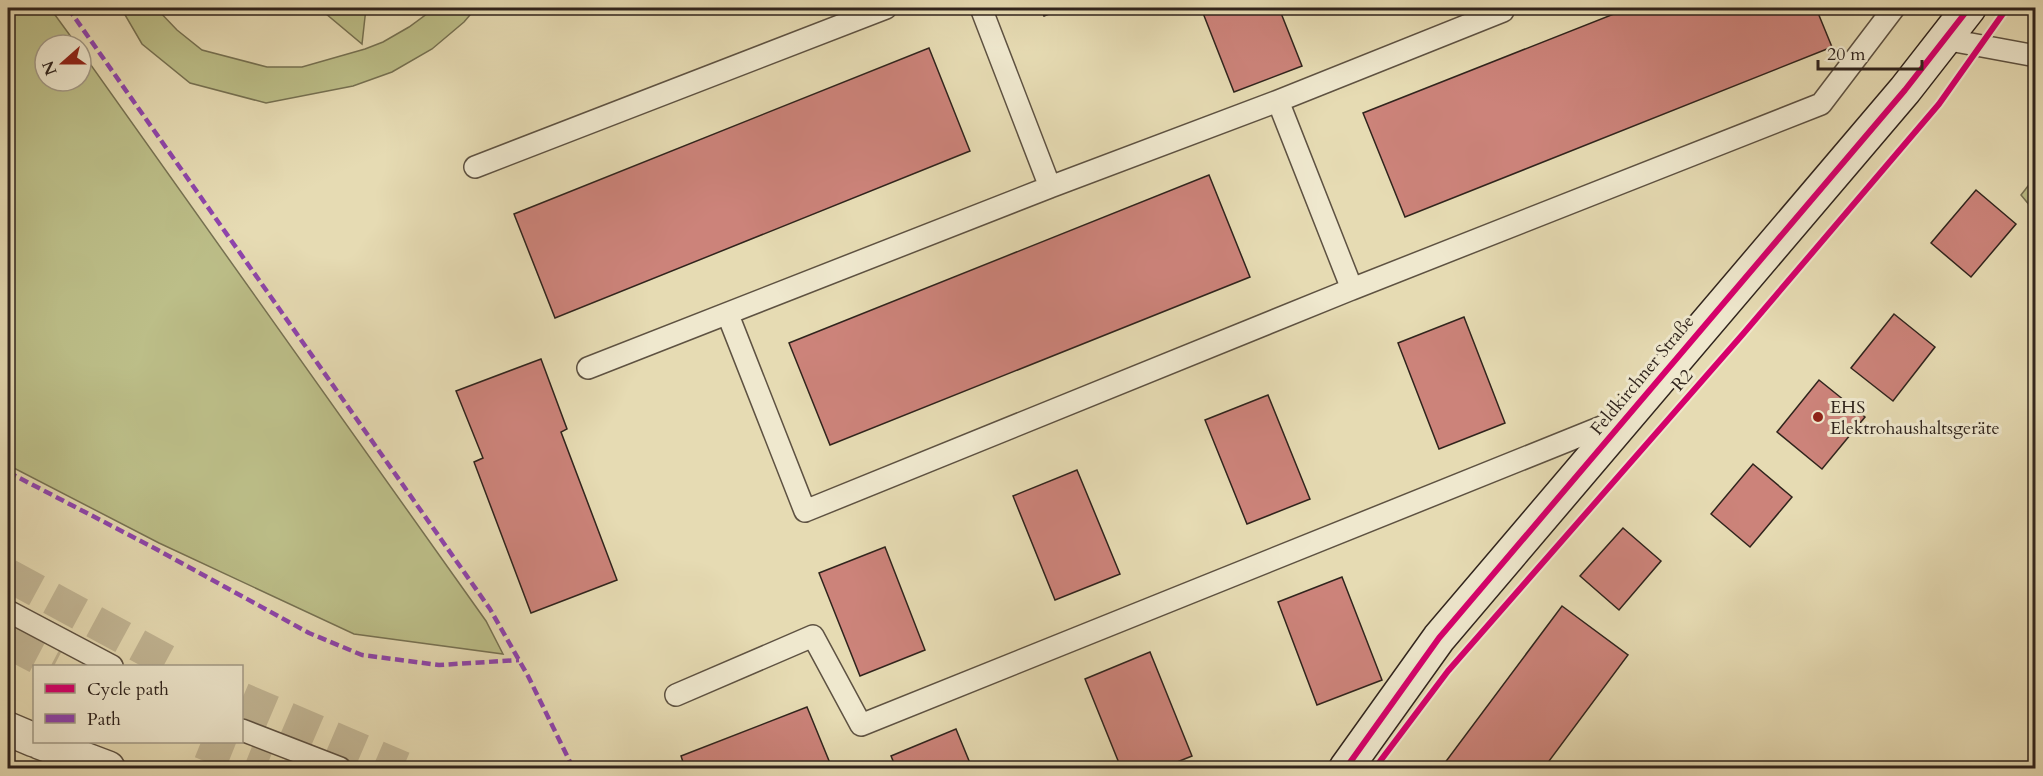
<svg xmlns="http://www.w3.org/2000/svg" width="2043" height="776" viewBox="0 0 2043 776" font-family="Cardo,serif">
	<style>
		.green { fill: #bcbe88; stroke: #767152; stroke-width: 1.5 }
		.forest { fill: url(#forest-firs); stroke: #767152; stroke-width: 1.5 }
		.building { fill: #cc837a; stroke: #30241d; stroke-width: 1.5 }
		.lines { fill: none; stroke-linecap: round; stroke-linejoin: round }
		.highway-tunnel { stroke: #c2b695; stroke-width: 33; stroke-dasharray: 33 16; stroke-linecap: butt }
		.lane-casing { stroke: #5e5242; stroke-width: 24 }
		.street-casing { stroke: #5e5242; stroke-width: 36 }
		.secondary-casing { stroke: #30241d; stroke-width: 36 }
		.lane { stroke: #efe8ce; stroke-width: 21 }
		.street { stroke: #efe8ce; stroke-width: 33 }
		.secondary { stroke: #efe8ce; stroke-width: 33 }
		.quiet { stroke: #8e44ad; stroke-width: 4.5; stroke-dasharray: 9 4.5; stroke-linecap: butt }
		.cycleway-casing { stroke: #efe8ce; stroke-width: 10 }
		.cycleway { stroke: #d6006c; stroke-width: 6 }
		.poi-dot { fill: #8f2418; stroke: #efe8ce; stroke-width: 2 }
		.labels { text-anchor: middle; stroke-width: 6; stroke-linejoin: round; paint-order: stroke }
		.street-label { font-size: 18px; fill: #30241d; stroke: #efe8ce }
		.poi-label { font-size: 18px; fill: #30241d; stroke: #efe8ce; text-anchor: start }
	</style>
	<defs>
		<pattern id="forest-firs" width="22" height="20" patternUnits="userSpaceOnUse" patternTransform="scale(1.5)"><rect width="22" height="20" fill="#bcbe88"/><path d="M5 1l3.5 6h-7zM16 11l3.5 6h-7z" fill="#a2a375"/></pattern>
	</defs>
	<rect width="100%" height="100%" fill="#e6dbb3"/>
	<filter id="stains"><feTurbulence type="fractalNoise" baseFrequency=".00333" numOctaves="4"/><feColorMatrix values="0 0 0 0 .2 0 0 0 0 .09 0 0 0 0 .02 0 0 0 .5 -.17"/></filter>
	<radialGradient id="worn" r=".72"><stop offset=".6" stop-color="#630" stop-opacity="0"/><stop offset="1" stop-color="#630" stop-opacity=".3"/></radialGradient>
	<!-- green -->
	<path class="green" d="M 8,8 L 50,8 L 77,45 L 45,45 L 45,81 L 81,81 L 81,51 L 486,621 L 503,654 L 354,634 L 159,543 L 8,465 Z
		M 121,8 L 156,8 L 177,30 L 202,50 L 267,67 L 302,67 L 365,49 L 383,42 L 409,27 L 435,8 L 476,8 L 464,22 L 432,49 L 392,72 L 353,86 L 266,103 L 190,83 L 142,44 Z
		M 319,8 L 366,8 L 362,44 Z"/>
	<!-- forest -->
	<path class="forest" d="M 2035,177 L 2035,212 L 2021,195 Z"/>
	<!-- building -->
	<path class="building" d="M 1040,8 L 1064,8 L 1044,16 Z
		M 1201,8 L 1279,8 L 1302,66 L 1234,92 Z
		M 1629,8 L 1816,8 L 1832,47 L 1405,217 L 1363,113 Z
		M 929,48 L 970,151 L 555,318 L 514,214 Z
		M 1209,175 L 1250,277 L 830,445 L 789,343 Z
		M 1976,190 L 2016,224 L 1971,277 L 1931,243 Z
		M 1894,314 L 1935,347 L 1893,401 L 1851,368 Z
		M 1464,317 L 1505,423 L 1439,449 L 1398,343 Z
		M 541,359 L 567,429 L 561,432 L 617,580 L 531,613 L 474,462 L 483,458 L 456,391 Z
		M 1819,380 L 1865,417 L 1822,469 L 1777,432 Z
		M 1268,395 L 1310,499 L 1247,524 L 1205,420 Z
		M 1753,464 L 1792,497 L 1750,547 L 1711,514 Z
		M 1077,470 L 1120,574 L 1055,600 L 1013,496 Z
		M 1623,528 L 1661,561 L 1619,610 L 1580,576 Z
		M 885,547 L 925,650 L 860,676 L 819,573 Z
		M 1342,577 L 1382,680 L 1317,705 L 1278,602 Z
		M 1562,606 L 1628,655 L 1549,761 L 1558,768 L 1441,768 Z
		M 1150,652 L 1192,756 L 1162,768 L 1121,768 L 1085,679 Z
		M 807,707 L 832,768 L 685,768 L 681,756 Z
		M 956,729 L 972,768 L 896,768 L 891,756 Z"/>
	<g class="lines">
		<!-- highway-tunnel -->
		<path class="highway-tunnel" d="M 8,575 L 176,666
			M 8,642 L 54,666
			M 242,699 L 403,768
			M 201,742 L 266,768"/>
		<!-- lane casing -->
		<g class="lane-casing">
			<path id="lane" d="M 981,8 L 1050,187 L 1278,101 L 1503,11 L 1502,8
				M 1944,39 L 2036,56
				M 1278,101 L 1352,289 L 1821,104 L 1894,8
				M 475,167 L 886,8
				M 728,315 L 805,511 L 1352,289
				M 588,368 L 1050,187
				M 8,611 L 112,666
				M 676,695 L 813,636 L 861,725 L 1619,420
				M 242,730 L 340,768"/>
		</g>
		<!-- street casing -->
		<g class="street-casing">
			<path id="street" d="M 8,729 L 34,740
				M 39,742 L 108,768"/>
		</g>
		<!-- secondary casing -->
		<g class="secondary-casing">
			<path id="secondary" d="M 1346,768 L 1439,638 L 1905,90 L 1969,8"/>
		</g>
		<!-- lane -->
		<use href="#lane" class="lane"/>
		<!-- street -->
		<use href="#street" class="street"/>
		<!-- secondary -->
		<use href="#secondary" class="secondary"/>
		<!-- quiet -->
		<path class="quiet" d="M 68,8 L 490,609 L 528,676 L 573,768
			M 8,472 L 156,549 L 309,633 L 362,655 L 439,665 L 519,660"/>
		<!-- cycleway casing -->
		<g class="cycleway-casing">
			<path id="cycleway" d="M 1346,768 L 1439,638 L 1905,90 L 1969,8
				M 1375,768 L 1448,671 L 1743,334 L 1939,104 L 2007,8"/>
		</g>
		<!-- cycleway -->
		<use href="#cycleway" class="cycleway"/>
	</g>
	<!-- markers -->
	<circle class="poi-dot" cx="1818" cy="417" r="6"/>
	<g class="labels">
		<!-- street labels -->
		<g class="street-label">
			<text transform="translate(1642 375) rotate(-50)" y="6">Feldkirchner Straße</text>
			<text transform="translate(1682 380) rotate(-49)" y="6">R2</text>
		</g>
		<!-- poi labels -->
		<g class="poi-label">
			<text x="1830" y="413">EHS<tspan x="1830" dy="21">Elektrohaushaltsgeräte</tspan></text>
		</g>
	</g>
	<!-- margin -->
	<rect width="2043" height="776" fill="none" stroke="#e6dbb3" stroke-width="30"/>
	<rect x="9" y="9" width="2025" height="758" fill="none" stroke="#30241d" stroke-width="3"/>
	<rect x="15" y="15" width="2013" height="746" fill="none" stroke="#30241d" stroke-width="1.5"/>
	<!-- legend -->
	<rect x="33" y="665" width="210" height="78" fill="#efe8ce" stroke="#a39a87" stroke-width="1.5"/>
	<rect x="45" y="684" width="30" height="9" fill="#d6006c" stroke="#a39a87" stroke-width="1.5"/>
	<text x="87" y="695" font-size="18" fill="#30241d">Cycle path</text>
	<rect x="45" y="714" width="30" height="9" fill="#8e44ad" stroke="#a39a87" stroke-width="1.5"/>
	<text x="87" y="725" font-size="18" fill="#30241d">Path</text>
	<!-- north arrow -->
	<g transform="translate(63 63) rotate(249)"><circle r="28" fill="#efe8ce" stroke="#a39a87" stroke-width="1.5"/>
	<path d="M0-4.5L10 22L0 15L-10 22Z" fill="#8f2418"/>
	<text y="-9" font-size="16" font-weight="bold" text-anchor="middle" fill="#30241d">N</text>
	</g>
	<!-- scale -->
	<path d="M1818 60v9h104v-9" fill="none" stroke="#30241d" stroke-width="3"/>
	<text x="1827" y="60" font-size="18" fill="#30241d" stroke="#efe8ce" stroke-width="4.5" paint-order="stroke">20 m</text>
	<rect width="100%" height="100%" filter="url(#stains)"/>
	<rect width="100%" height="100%" fill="url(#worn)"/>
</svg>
